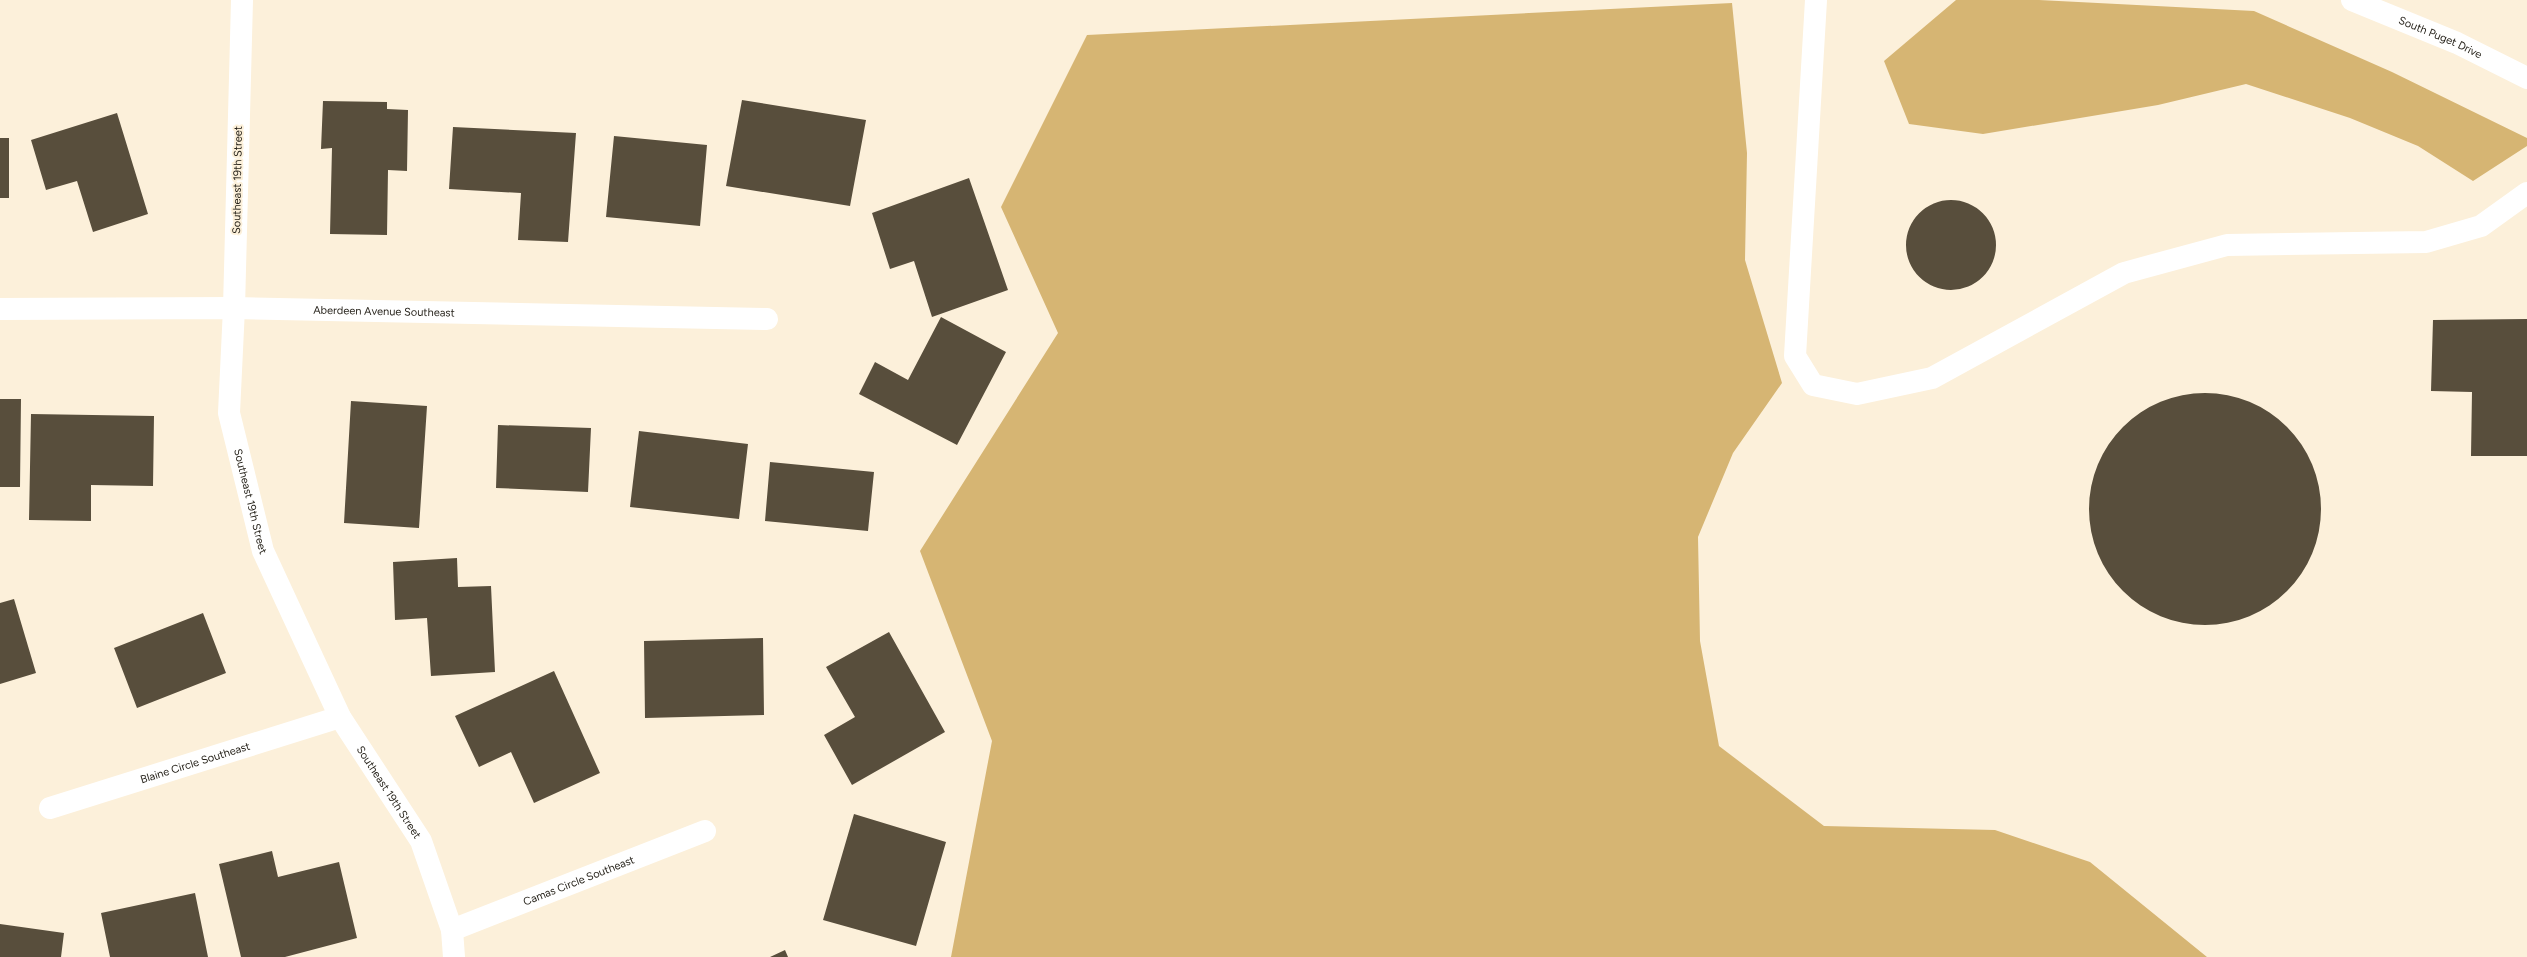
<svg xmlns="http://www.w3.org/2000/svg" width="2527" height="957" viewBox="0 0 2527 957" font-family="Figtree,sans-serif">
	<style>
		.forest { fill: #d6b573 }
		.building { fill: #584e3c }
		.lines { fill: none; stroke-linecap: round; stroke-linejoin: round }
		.service { stroke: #fff; stroke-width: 22 }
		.minor { stroke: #fff; stroke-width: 22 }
		.tertiary { stroke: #fff; stroke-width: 22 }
		.labels { text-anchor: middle; stroke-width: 4; stroke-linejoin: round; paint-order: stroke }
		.street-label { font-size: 11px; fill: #221e16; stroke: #fcf0da }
	</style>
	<rect width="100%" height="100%" fill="#fcf0da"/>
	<!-- forest -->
	<path class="forest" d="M 1956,0 L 2039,0 L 2254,11 L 2392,72 L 2527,138 L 2527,146 L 2473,181 L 2418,146 L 2350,118 L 2246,84 L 2158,105 L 1983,134 L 1909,124 L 1884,61 Z
		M 1732,3 L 1747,153 L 1745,260 L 1782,383 L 1733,453 L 1698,537 L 1700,641 L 1719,746 L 1824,826 L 1995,830 L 2090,862 L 2207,957 L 951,957 L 992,741 L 920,551 L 1058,333 L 1001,207 L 1087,35 Z"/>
	<!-- building -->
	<path class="building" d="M 742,100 L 866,120 L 850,206 L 726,186 Z
		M 323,101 L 387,102 L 387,109 L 408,110 L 407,171 L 388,170 L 387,235 L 330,234 L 332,148 L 321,149 Z
		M 117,113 L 148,214 L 93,232 L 77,181 L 46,190 L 31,140 Z
		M 453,127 L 576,133 L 568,242 L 518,240 L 521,193 L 449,189 Z
		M 614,136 L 707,145 L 700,226 L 606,217 Z
		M 0,138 L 9,138 L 9,198 L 0,198 Z
		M 969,178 L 1008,290 L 932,317 L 914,261 L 890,269 L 872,213 Z
		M1906 245a45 45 0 1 1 90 0a45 45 0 1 1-90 0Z
		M 941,317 L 1006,352 L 957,445 L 859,394 L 875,362 L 908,380 Z
		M 2527,319 L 2527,456 L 2471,456 L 2472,392 L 2431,391 L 2433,320 Z
		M2089 509a116 116 0 1 1 232 0a116 116 0 1 1-232 0Z
		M 0,399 L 21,399 L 20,487 L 0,487 Z
		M 351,401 L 427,406 L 419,528 L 344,523 Z
		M 31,414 L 154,416 L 153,486 L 91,485 L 91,521 L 29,520 Z
		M 498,425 L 591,428 L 588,492 L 496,488 Z
		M 639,431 L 748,444 L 739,519 L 630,507 Z
		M 770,462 L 874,472 L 868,531 L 765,521 Z
		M 457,558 L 458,587 L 491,586 L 495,672 L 431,676 L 427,618 L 395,620 L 393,562 Z
		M 14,599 L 36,673 L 0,684 L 0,603 Z
		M 203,613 L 226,673 L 137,708 L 114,648 Z
		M 889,632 L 945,732 L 852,785 L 824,735 L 855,717 L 826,667 Z
		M 763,638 L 764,715 L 645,718 L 644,641 Z
		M 554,671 L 600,773 L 534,803 L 511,752 L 479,767 L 455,716 Z
		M 854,814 L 946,842 L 916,946 L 823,920 Z
		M 272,851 L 278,877 L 339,862 L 357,938 L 285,957 L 241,957 L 219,864 Z
		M 195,893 L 208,957 L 110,957 L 101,913 Z
		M 0,924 L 64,933 L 61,957 L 0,957 Z
		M 785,950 L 788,957 L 770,957 Z"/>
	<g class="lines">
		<!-- service -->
		<path class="service" d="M 1816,0 L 1795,356 L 1813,385 L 1857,394 L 1932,378 L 2124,273 L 2227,245 L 2426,242 L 2481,226 L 2527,193"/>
		<!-- minor -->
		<g class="minor">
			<path id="s1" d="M 242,0 L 234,308 L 229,413 L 263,551 L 340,717 L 421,841 L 452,930 L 454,957"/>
			<path id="s2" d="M 0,309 L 234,308 L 767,319"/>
			<path id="s3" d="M 50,808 L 340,717"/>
			<path id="s4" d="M 452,930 L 705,831"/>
		</g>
		<!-- tertiary -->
		<path class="tertiary" id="s5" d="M 2352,0 L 2457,43 L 2527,78"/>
	</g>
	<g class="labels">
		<!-- street labels -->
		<g class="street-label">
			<text dy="4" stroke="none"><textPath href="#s5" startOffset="96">South Puget Drive</textPath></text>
			<text transform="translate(237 180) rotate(-89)" y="4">Southeast 19th Street</text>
			<text dy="4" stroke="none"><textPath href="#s2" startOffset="384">Aberdeen Avenue Southeast</textPath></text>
			<text dy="4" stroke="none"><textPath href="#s1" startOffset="504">Southeast 19th Street</textPath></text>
			<text dy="4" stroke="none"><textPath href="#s3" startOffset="152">Blaine Circle Southeast</textPath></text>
			<text dy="4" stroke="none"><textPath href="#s1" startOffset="828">Southeast 19th Street</textPath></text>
			<text dy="4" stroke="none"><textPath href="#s4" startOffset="136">Camas Circle Southeast</textPath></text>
		</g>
	</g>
</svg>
